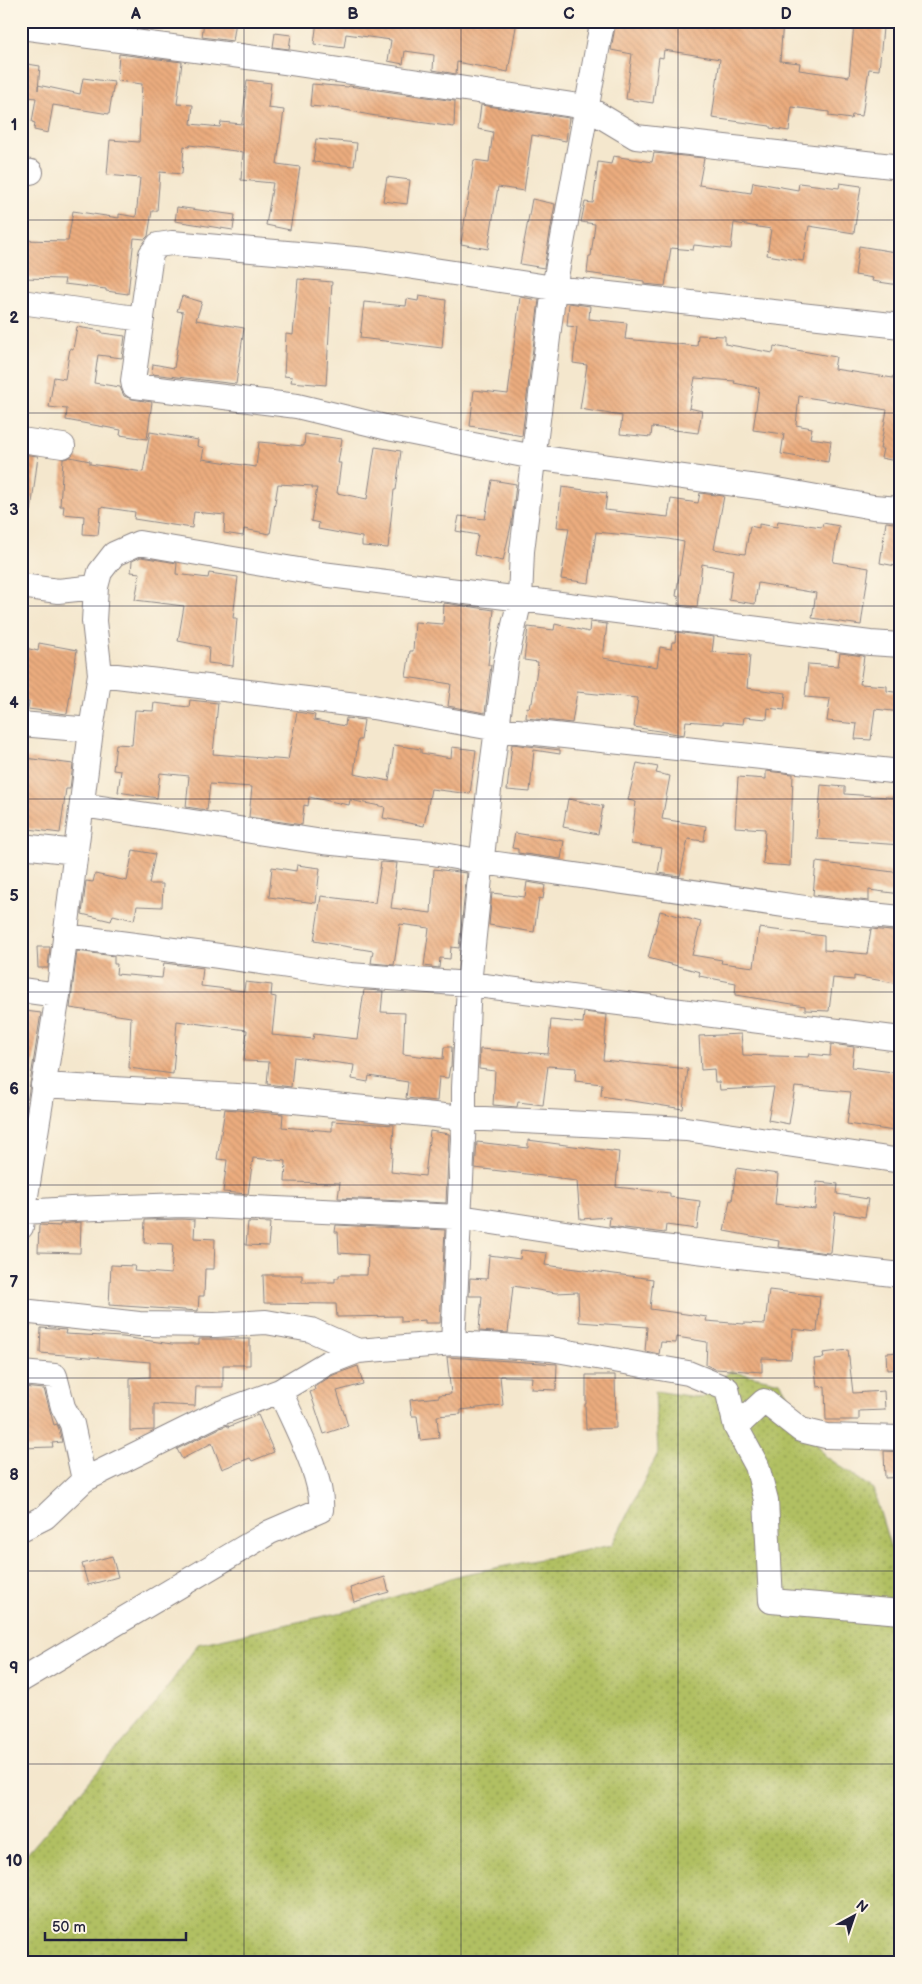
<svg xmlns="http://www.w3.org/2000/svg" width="922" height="1984" viewBox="0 0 922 1984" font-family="'Balsamiq Sans',sans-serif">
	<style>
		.grass { fill: url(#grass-dots); stroke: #6a714e }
		.building { fill: url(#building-back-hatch) }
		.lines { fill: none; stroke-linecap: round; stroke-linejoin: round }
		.minor-casing { stroke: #8b8484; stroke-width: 26 }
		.minor { stroke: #fff; stroke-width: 24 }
		.grid { fill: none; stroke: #22223b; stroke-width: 1; stroke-opacity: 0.55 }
		.neatline { fill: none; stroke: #22223b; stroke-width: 2 }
		.grid-label { font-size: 16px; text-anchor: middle; font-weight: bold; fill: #22223b }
	</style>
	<defs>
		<pattern id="grass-dots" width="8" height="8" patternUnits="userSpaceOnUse" patternTransform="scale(1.25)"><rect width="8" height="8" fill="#b1c062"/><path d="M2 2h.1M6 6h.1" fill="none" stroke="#909c52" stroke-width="1.8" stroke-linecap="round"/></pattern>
		<pattern id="building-back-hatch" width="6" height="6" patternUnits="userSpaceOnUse" patternTransform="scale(1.25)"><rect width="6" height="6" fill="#ebac7e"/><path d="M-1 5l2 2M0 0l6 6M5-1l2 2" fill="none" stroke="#c9946e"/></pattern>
	</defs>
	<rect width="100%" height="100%" fill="#fcf5e5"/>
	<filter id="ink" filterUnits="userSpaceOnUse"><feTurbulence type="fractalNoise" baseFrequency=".02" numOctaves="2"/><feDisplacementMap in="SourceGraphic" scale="10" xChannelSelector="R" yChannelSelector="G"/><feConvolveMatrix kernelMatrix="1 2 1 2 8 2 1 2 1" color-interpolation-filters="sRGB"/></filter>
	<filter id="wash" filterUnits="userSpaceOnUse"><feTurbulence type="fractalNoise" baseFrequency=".0096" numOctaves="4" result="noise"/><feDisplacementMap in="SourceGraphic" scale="20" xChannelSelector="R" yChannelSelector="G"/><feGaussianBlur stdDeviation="1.12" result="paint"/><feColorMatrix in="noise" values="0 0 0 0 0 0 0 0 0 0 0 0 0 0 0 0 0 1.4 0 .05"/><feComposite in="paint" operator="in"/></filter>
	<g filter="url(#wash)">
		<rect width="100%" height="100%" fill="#f4e7cd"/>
		<!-- grass -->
		<path class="grass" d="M 730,1371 L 780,1382 L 824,1455 L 873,1489 L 891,1549 L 901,1552 L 901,1963 L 21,1963 L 21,1861 L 155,1705 L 198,1644 L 361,1608 L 460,1575 L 612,1545 L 658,1453 L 655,1391 L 702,1398 Z"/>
		<g id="blocks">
			<!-- building -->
			<path class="building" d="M 123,21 L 149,21 L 147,30 L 122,27 Z
				M 204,21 L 236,21 L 233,41 L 202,37 Z
				M 317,21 L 517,21 L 508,72 L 457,62 L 456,74 L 433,70 L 434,55 L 405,51 L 403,64 L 388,61 L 391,40 L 346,34 L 344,48 L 314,44 Z
				M 616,21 L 730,21 L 766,26 L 766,21 L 783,21 L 780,61 L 800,63 L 799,70 L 849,77 L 854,25 L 883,28 L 879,70 L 869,69 L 862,116 L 852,115 L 851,119 L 829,116 L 829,112 L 792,107 L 789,131 L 770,128 L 770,126 L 712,118 L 720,59 L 664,50 L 663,58 L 659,57 L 653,103 L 626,99 L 632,54 L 611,50 Z
				M 275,33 L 291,35 L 289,49 L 273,47 Z
				M 119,54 L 182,62 L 177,104 L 193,105 L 191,124 L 220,127 L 221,122 L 242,124 L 247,80 L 271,83 L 268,108 L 284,110 L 277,164 L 300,167 L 290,230 L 266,225 L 273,183 L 241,180 L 243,152 L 190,145 L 189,147 L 184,146 L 182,174 L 160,172 L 157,211 L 152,211 L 148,236 L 145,239 L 134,238 L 128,294 L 106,291 L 106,289 L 64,284 L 65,279 L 21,278 L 21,240 L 68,241 L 73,211 L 119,218 L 119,214 L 136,217 L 140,178 L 107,175 L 110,140 L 139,142 L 142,84 L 117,81 Z
				M 21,63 L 40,66 L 38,90 L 38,85 L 80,94 L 83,78 L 114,82 L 109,114 L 53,105 L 48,133 L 34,130 L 35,123 L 32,122 L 36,98 L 21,96 Z
				M 312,84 L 348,87 L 349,86 L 455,101 L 454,127 L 370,115 L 341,109 L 310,106 Z
				M 481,105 L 569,118 L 566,141 L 532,135 L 524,191 L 498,187 L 488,249 L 461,244 L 474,160 L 489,162 L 493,132 L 478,129 Z
				M 316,139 L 357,143 L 354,166 L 313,162 Z
				M 654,153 L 704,158 L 699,185 L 751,193 L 753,182 L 798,190 L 799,183 L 839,188 L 840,183 L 861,186 L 854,233 L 809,226 L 803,261 L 767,255 L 771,229 L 734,223 L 731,249 L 694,245 L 693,250 L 671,248 L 665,286 L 644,284 L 644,281 L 587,273 L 589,256 L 591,256 L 595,224 L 581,222 L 585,202 L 593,203 L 598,162 L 611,164 L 613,156 L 652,162 Z
				M 387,177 L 410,180 L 407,204 L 383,201 Z
				M 532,199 L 555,204 L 544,268 L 520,264 Z
				M 177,207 L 235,215 L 233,230 L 175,221 Z
				M 859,246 L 901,253 L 899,285 L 872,281 L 873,278 L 855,275 Z
				M 298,279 L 332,282 L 326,385 L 291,382 L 292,377 L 284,376 L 286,334 L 293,335 Z
				M 182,296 L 202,302 L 196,320 L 244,328 L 236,384 L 152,374 L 153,364 L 174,368 L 183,312 L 177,311 Z
				M 419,296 L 446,300 L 442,348 L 360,338 L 364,302 L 406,306 L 407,299 L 418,301 Z
				M 520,297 L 539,300 L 522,436 L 512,434 L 512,433 L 470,426 L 474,390 L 508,394 Z
				M 569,303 L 590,306 L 589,319 L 627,323 L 625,339 L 697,346 L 698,335 L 725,336 L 725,344 L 773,353 L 774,346 L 836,357 L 834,369 L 893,378 L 893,376 L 901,376 L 901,462 L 881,458 L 883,449 L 880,449 L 887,410 L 799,396 L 796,425 L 812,428 L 810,438 L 831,441 L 828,462 L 781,454 L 784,434 L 753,430 L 759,388 L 734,383 L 735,381 L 695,378 L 689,408 L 702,411 L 698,433 L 652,427 L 651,437 L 620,434 L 622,416 L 580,409 L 587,365 L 573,363 L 577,327 L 567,326 Z
				M 77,327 L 102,331 L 102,333 L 125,336 L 122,358 L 98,355 L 94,383 L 120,387 L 124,396 L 132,399 L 152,402 L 147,439 L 120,435 L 121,430 L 66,420 L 67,409 L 49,407 L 54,377 L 65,379 L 70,348 L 73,349 Z
				M 150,432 L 198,440 L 197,446 L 204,448 L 202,459 L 256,467 L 259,442 L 304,446 L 305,434 L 342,439 L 338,463 L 341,463 L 337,493 L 367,499 L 375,447 L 401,451 L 396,490 L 394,490 L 388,548 L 362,546 L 362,537 L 318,529 L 319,523 L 311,521 L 317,488 L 312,488 L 312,486 L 278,484 L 270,534 L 244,529 L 243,536 L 224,533 L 225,515 L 194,512 L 192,528 L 134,519 L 135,512 L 101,507 L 98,535 L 83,534 L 84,516 L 63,514 L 64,506 L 60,506 L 63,459 L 70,457 L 90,461 L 90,464 L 143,472 Z
				M 21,454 L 38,456 L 31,511 L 21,510 Z
				M 492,480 L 516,484 L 512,521 L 503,561 L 474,555 L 478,535 L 456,531 L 459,516 L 485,519 Z
				M 562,487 L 607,493 L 605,510 L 668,517 L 671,499 L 698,503 L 700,493 L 724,496 L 714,549 L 745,554 L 750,526 L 759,528 L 759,524 L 777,527 L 778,521 L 822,527 L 823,523 L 839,526 L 833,562 L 869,568 L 861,625 L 812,618 L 816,593 L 758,583 L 755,604 L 729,600 L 733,570 L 702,564 L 697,607 L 678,605 L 679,597 L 676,596 L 684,542 L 668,539 L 596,532 L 589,583 L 561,579 L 569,528 L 557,527 Z
				M 886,522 L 901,524 L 901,567 L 880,563 Z
				M 141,557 L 177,563 L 176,574 L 208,578 L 209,573 L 238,577 L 233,618 L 237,618 L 233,666 L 208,663 L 209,647 L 178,641 L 184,606 L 135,600 L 140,573 L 131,572 L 132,561 Z
				M 444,603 L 494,610 L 488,665 L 491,665 L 485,713 L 448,706 L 451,684 L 406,677 L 410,651 L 413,651 L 415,622 L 443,624 Z
				M 590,622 L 607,624 L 603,658 L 657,667 L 660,647 L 671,649 L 672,642 L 675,642 L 676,632 L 714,637 L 712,652 L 750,655 L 747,688 L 786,693 L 784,710 L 768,708 L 767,719 L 744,717 L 743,724 L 723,722 L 723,724 L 686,721 L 684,735 L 634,727 L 638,698 L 577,692 L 572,723 L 526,718 L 527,707 L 529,708 L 530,703 L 532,703 L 538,662 L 524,660 L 528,627 L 554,630 L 555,624 L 589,632 Z
				M 39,643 L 77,650 L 67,714 L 28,709 L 29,702 L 21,701 L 21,647 L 38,651 Z
				M 840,653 L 864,656 L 860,684 L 887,686 L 887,691 L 901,693 L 901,712 L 875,709 L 871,740 L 855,739 L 857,724 L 827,721 L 830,699 L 805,697 L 808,664 L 838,666 Z
				M 190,700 L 218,703 L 213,754 L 288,760 L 297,712 L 315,715 L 314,720 L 345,726 L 346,718 L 364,720 L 361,740 L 358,740 L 354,774 L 389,781 L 394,745 L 421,749 L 421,753 L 451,758 L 452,747 L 476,750 L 470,794 L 431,789 L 424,826 L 383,818 L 385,807 L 350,800 L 349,805 L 309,797 L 308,806 L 304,805 L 302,825 L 249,817 L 252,787 L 210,784 L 207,810 L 186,807 L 189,776 L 160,773 L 157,798 L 118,792 L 121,771 L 113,770 L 116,744 L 132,745 L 135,710 L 153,711 L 154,703 L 189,707 Z
				M 512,744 L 560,750 L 560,754 L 534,750 L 530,792 L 507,790 Z
				M 25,758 L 73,764 L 70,789 L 66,789 L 60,833 L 21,828 L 21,761 L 25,761 Z
				M 637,763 L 658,767 L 656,773 L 670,776 L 662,819 L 706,826 L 704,841 L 688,839 L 680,876 L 658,873 L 662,848 L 631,844 L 636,802 L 628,800 Z
				M 766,771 L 793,774 L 790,866 L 763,864 L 765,829 L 735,827 L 738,777 L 766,779 Z
				M 821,785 L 845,787 L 845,794 L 901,798 L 901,845 L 817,839 Z
				M 568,799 L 603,806 L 598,834 L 563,827 Z
				M 515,833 L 564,841 L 561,859 L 518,853 L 518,849 L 512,848 Z
				M 133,850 L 155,854 L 149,884 L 163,884 L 162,907 L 137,906 L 134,920 L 113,915 L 111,921 L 82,914 L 86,881 L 93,882 L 95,874 L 127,881 Z
				M 381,862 L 397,863 L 391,908 L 431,913 L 434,869 L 467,873 L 459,948 L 451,947 L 450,959 L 440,958 L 439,968 L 424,966 L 429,928 L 400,924 L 394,965 L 371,963 L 373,951 L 314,941 L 321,896 L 375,903 Z
				M 816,862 L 901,873 L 901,894 L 869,890 L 869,901 L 813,895 Z
				M 297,865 L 320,868 L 316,903 L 269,897 L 272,867 L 296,871 Z
				M 527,882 L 545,885 L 543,899 L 539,898 L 534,932 L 489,925 L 492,893 L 525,897 Z
				M 660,911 L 701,922 L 692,955 L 722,960 L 721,963 L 754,967 L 759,928 L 824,936 L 824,950 L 867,954 L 871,929 L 901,932 L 901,984 L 854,976 L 854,980 L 833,978 L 829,1011 L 805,1010 L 805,1006 L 735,995 L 736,983 L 699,976 L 700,972 L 648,958 Z
				M 37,947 L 50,947 L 48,968 L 38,968 Z
				M 77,951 L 114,956 L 114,964 L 117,964 L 116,974 L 162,978 L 164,963 L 203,968 L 201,986 L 244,991 L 245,982 L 272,985 L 271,996 L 276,997 L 272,1035 L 313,1039 L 314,1034 L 357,1039 L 364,990 L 383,991 L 381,1012 L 405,1013 L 403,1054 L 443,1059 L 444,1047 L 452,1047 L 451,1067 L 450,1067 L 448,1078 L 439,1077 L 437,1101 L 406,1098 L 408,1082 L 369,1076 L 368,1082 L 352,1079 L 354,1065 L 294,1057 L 291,1087 L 267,1084 L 269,1062 L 244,1061 L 247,1030 L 177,1021 L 173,1074 L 129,1068 L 131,1017 L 70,1008 Z
				M 25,1011 L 41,1013 L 24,1122 L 21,1122 L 21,1037 Z
				M 584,1012 L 607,1015 L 603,1060 L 688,1069 L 683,1109 L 601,1096 L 602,1084 L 575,1081 L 576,1068 L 548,1066 L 543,1105 L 518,1102 L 517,1107 L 493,1105 L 495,1071 L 479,1069 L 480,1049 L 548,1054 L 551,1020 L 583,1023 Z
				M 741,1034 L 743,1055 L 808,1057 L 809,1054 L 830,1056 L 831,1044 L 854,1047 L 852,1067 L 901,1073 L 901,1132 L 847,1124 L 851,1092 L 795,1087 L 789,1124 L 768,1120 L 774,1087 L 720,1090 L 719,1082 L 715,1082 L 714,1069 L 701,1070 L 699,1036 Z
				M 225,1109 L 283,1114 L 282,1127 L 332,1131 L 332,1121 L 394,1125 L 391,1172 L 425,1176 L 430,1131 L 449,1134 L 446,1203 L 338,1198 L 340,1183 L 285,1182 L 286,1161 L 253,1158 L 248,1194 L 223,1192 L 227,1160 L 217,1159 Z
				M 528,1140 L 619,1152 L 616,1187 L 670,1193 L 670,1197 L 700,1201 L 697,1229 L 666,1225 L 665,1233 L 609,1226 L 610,1217 L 580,1219 L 577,1181 L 560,1179 L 560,1178 L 475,1168 L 477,1142 L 528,1148 Z
				M 736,1168 L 778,1174 L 775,1204 L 815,1209 L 817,1182 L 838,1184 L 837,1194 L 868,1199 L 865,1217 L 835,1212 L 831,1252 L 828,1253 L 778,1247 L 779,1241 L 724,1231 L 730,1200 L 732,1201 Z
				M 182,1219 L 195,1220 L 194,1238 L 215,1239 L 214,1269 L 205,1269 L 204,1296 L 199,1296 L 198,1311 L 109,1305 L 111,1265 L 135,1266 L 134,1271 L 171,1274 L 173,1244 L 144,1243 L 145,1220 Z
				M 81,1222 L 80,1253 L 38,1252 L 39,1225 L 60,1226 L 60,1224 Z
				M 248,1222 L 270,1223 L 268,1246 L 246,1245 Z
				M 336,1225 L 445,1230 L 440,1323 L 425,1323 L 425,1320 L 401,1322 L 401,1316 L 337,1317 L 336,1304 L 264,1303 L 263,1275 L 302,1275 L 302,1282 L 335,1282 L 335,1278 L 339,1278 L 339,1275 L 367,1275 L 368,1255 L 339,1253 L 338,1232 L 335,1232 Z
				M 521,1250 L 547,1253 L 545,1265 L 653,1279 L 650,1309 L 707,1317 L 706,1321 L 744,1324 L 744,1323 L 765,1324 L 769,1290 L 820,1296 L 817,1332 L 793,1329 L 791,1359 L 762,1358 L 762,1372 L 715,1369 L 706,1365 L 707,1342 L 677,1337 L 676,1343 L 661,1342 L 659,1354 L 645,1351 L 647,1327 L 579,1322 L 578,1292 L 556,1293 L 513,1286 L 508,1333 L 479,1331 L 482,1296 L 469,1296 L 470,1278 L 487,1279 L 489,1255 L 520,1259 Z
				M 41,1328 L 66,1330 L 65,1334 L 123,1337 L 172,1344 L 199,1344 L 199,1339 L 250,1339 L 250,1365 L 223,1365 L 223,1387 L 196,1387 L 195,1406 L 154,1404 L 154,1430 L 130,1431 L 130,1378 L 150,1377 L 150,1362 L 40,1353 Z
				M 848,1350 L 853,1393 L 884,1391 L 885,1410 L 859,1411 L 859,1420 L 826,1420 L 825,1386 L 817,1387 L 814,1359 L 824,1358 L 823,1353 Z
				M 901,1352 L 901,1369 L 887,1370 L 886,1353 Z
				M 447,1357 L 557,1364 L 556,1390 L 531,1389 L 532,1377 L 500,1376 L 503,1405 L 461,1410 L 461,1414 L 437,1416 L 439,1438 L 420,1440 L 417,1416 L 412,1416 L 410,1400 L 439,1397 L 439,1395 L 451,1394 Z
				M 358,1366 L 363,1384 L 337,1391 L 348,1426 L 324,1434 L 310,1392 L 315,1390 L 314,1387 L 333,1375 Z
				M 586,1375 L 615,1375 L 616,1428 L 586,1429 L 585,1404 L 586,1404 Z
				M 21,1387 L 44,1389 L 54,1425 L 57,1424 L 59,1429 L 62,1442 L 52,1443 L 53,1447 L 21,1448 Z
				M 258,1415 L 274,1452 L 252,1461 L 250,1458 L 222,1469 L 212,1443 L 182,1459 L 177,1449 L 220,1428 L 228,1425 L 228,1427 Z
				M 884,1451 L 901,1452 L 901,1477 L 885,1478 Z
				M 112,1556 L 118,1577 L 88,1585 L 82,1564 Z
				M 385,1577 L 389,1592 L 354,1602 L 350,1588 Z"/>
		</g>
	</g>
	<g filter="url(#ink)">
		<use href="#blocks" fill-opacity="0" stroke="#8b8484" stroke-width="1"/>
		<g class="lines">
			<!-- minor casing -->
			<g class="minor-casing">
				<path id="minor" d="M 21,27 L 285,62 L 586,107 L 636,137 L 901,167
					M 21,171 L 31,172
					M 21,302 L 142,319
					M 901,326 L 554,288 L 367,260 L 172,243 L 158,245 L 151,254 L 133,381 L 134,386 L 297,406 L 393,429 L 534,457 L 772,489 L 873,507 L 901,509
					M 21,440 L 63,446
					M 21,586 L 58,591 L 96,587
					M 100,674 L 373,707 L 498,729 L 901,772
					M 21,724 L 91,730
					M 82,805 L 323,842 L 433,853 L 483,862 L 812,909 L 901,918
					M 21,846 L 76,852
					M 65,936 L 212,955 L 350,975 L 469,984 L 901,1039
					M 21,990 L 58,995
					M 43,1085 L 254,1097 L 464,1118 L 686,1129 L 901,1161
					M 24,1212 L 71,1209 L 182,1205 L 460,1217 L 637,1244 L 901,1275
					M 21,1227 L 58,995 L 91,730 L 100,674 L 94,621 L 96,587 L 100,572 L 114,554 L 139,543 L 322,574 L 870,643 L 901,645
					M 22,1311 L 139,1324 L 215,1325 L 266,1322 L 311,1330 L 358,1351 L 453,1343 L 551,1349 L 688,1373 L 727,1389 L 736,1427 L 757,1466 L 766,1500 L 771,1601 L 901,1612
					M 453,1343 L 464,1118 L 464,1088 L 469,984 L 489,790 L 506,660 L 520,599 L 522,551 L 554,288 L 599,39 L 603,21
					M 21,1373 L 55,1376 L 63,1407 L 72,1424 L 84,1480
					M 736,1427 L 764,1401 L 801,1430 L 826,1436 L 901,1438
					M 21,1529 L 45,1517 L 84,1480 L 215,1415 L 280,1391 L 327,1363 L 358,1351
					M 21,1680 L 270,1532 L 321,1510 C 324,1477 293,1422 280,1391"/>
			</g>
			<!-- minor -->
			<use href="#minor" class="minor"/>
		</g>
	</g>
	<!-- grid -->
	<path class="grid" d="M 244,21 L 244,1963M 461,21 L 461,1963M 678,21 L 678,1963M 21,220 L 901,220M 21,413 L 901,413M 21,606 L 901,606M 21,799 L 901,799M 21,992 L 901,992M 21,1185 L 901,1185M 21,1378 L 901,1378M 21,1571 L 901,1571M 21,1764 L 901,1764"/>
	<!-- margin -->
	<rect width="922" height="1984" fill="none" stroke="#fcf5e5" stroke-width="55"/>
	<!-- north arrow -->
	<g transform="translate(854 1916) rotate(40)" stroke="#fcf5e5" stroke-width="4" paint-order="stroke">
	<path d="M0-4L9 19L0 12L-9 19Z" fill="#22223b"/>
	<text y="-8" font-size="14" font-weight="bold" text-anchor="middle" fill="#22223b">N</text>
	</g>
	<!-- scale -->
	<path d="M45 1932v8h141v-8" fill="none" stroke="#22223b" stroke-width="2.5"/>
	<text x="52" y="1932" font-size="15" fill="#22223b" stroke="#fcf5e5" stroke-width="4" paint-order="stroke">50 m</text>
	<rect x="28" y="28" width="866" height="1928" class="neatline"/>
	<g class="grid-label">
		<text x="136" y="19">A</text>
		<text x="353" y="19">B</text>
		<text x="569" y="19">C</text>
		<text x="786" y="19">D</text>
		<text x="14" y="130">1</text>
		<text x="14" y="323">2</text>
		<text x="14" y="515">3</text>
		<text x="14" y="708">4</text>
		<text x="14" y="901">5</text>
		<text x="14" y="1094">6</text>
		<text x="14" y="1287">7</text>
		<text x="14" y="1480">8</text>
		<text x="14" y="1673">9</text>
		<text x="14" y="1866">10</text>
	</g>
</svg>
